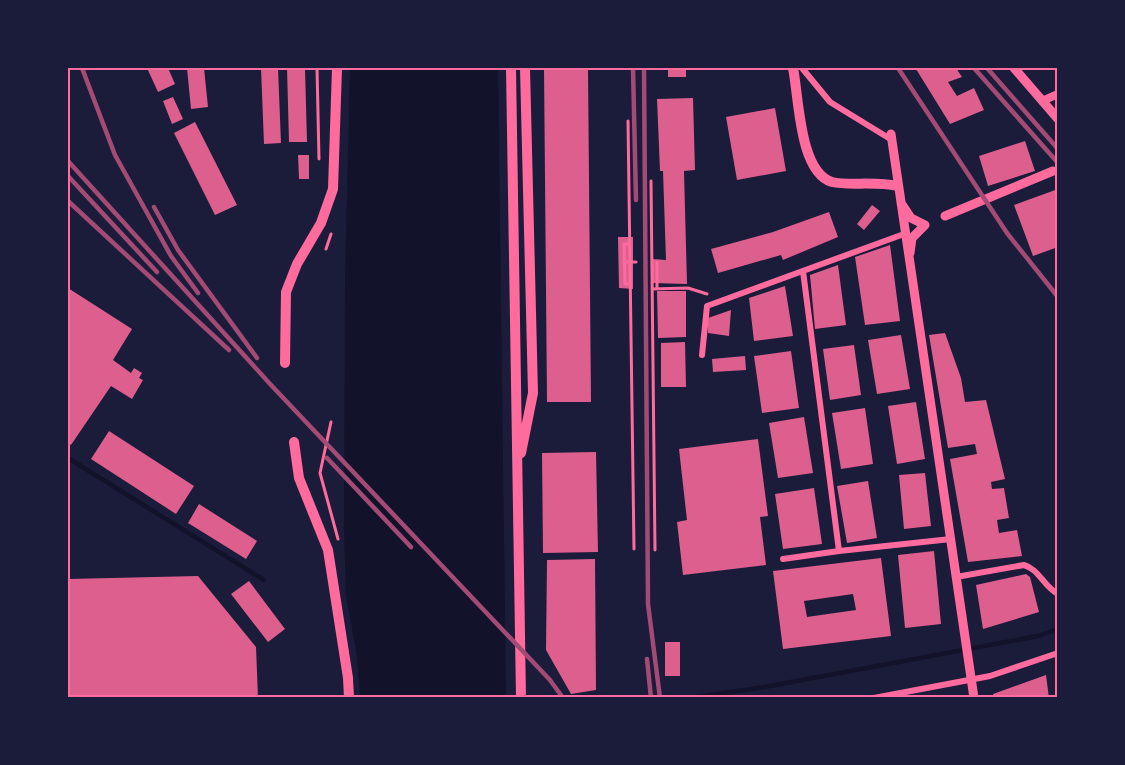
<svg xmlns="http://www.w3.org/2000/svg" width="1125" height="765" viewBox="0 0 1125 765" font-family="Merriweather,serif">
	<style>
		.water { fill: #12122b }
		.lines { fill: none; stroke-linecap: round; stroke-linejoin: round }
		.stream { stroke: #12122b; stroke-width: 4.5 }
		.building { fill: #dd5f8e; fill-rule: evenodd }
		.path { stroke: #ff6b9d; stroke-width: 3 }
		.minor { stroke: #ff6b9d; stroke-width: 6 }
		.tertiary { stroke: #ff6b9d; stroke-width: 8 }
		.secondary { stroke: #ff6b9d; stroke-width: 9 }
		.primary { stroke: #ff6b9d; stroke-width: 10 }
		.rail { stroke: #a44b75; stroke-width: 4.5 }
		.neatline { fill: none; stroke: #ff6b9d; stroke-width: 2 }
	</style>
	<rect width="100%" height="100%" fill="#1b1b3a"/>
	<!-- water -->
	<path class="water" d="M 350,68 L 498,68 L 506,697 L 360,697 L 357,656 L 346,596 L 344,529 L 345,279 Z"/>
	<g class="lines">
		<!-- stream -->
		<path class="stream" d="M 68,458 L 264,580
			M 691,698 L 770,686 L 1038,636 L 1058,629"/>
	</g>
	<!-- building -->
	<path class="building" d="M 147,68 L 168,68 L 175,84 L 158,92 Z
		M 187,68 L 204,68 L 208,107 L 191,109 Z
		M 261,68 L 278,68 L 281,143 L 264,144 Z
		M 287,68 L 305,68 L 307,142 L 289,142 Z
		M 544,68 L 588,68 L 591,402 L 547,402 Z
		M 668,68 L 686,68 L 686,77 L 668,77 Z
		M 918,68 L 956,68 L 962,77 L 948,82 L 957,96 L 974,88 L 984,110 L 950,124 L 916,69 Z
		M 173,97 L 183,119 L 172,124 L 163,101 Z
		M 693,98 L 695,170 L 684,171 L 687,284 L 652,283 L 652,259 L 666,260 L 663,171 L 660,171 L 657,99 Z
		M 775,108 L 786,171 L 737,180 L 726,117 Z
		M 195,122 L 237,205 L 215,215 L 174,133 Z
		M 1025,141 L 1035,171 L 988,186 L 979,156 Z
		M 298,155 L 309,155 L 309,179 L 299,179 Z
		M 1058,189 L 1058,247 L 1033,256 L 1014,205 Z
		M 872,205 L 880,211 L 864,230 L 857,224 Z
		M 829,212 L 838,237 L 783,260 L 781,255 L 718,273 L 711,249 L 773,232 Z
		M 618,237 L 633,237 L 633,289 L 619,288 Z
		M 890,245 L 900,321 L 865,325 L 855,257 Z
		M 838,265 L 846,325 L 815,329 L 810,275 Z
		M 785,286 L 793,336 L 754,341 L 749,298 Z
		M 68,288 L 132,329 L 113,360 L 131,373 L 134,368 L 142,373 L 139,378 L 143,380 L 132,399 L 111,386 L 71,445 L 68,443 Z
		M 657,291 L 686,291 L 686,337 L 658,338 Z
		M 731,310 L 729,336 L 708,333 L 708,318 Z
		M 945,333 L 961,378 L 965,402 L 986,400 L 1005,479 L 991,482 L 992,489 L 1004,488 L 1009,518 L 997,520 L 999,533 L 1017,530 L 1022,556 L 968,562 L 950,459 L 977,454 L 975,444 L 948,448 L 929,335 Z
		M 901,335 L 910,389 L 877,394 L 868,340 Z
		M 685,342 L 686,387 L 661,387 L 661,343 Z
		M 854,345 L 861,395 L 830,400 L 823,349 Z
		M 791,351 L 799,408 L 762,413 L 754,356 Z
		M 745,356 L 746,370 L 713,372 L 712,359 Z
		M 916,402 L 925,459 L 897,464 L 888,406 Z
		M 865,408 L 873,464 L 841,469 L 832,413 Z
		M 804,417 L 813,473 L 778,478 L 769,423 Z
		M 109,431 L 194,486 L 176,514 L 91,459 Z
		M 758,439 L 768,516 L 760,517 L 766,565 L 683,575 L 677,522 L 687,520 L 679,449 Z
		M 596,452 L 598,552 L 543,553 L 542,453 Z
		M 925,473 L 931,526 L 904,529 L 899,475 Z
		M 868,481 L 877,538 L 847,543 L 837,486 Z
		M 814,488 L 822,544 L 783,549 L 775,494 Z
		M 199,504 L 257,541 L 246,559 L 188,523 Z
		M 934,551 L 941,624 L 905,628 L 898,555 Z
		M 881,558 L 891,636 L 783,649 L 773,571 ZM 853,594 L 856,610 L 807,617 L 804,601 Z
		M 595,559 L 596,690 L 571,694 L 546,650 L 547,560 Z
		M 1026,574 L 1030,577 L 1039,612 L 983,629 L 976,585 Z
		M 198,576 L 256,647 L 258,698 L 68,698 L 68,579 Z
		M 249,581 L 285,629 L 268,642 L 231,594 Z
		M 665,642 L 680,642 L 680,676 L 665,676 Z
		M 1046,675 L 1049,698 L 994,698 L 993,694 Z"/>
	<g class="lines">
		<!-- path -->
		<path class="path" d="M 317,68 L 319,159
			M 628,121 L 634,549
			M 651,181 L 655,550
			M 629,244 L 624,244 L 625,284 L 630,284
			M 326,249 L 331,234
			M 624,262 L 636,262
			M 657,262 L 657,289
			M 652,289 L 688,288 L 707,294
			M 331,422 L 320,473 L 338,539"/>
		<!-- minor -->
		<path class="minor" d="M 802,68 L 830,102 L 892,140
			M 803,271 L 839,551 L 951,539
			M 702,355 L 707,306 L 904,234
			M 783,559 L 839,551
			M 956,577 L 1024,565 C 1039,569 1044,587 1058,594
			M 874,698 L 990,676 L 1058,653"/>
		<!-- tertiary -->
		<path class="tertiary" d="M 1042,101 L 1058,94"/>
		<!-- secondary -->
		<path class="secondary" d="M 1014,68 L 1058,119
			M 891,134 L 974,698
			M 901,203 L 911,218 L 925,225 L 912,238 L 910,253
			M 945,216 L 1053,171"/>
		<!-- primary -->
		<path class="primary" d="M 511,68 L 521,698
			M 793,68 C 799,97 799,172 832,182 C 848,186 876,181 897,186
			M 285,363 L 286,292 L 297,264 L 321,223 L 333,189 L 337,68
			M 294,442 L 299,478 L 328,550 L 348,678 L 349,698
			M 521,453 L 533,393 L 525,68"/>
		<!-- rail -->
		<path class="rail" d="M 82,68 L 115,155 L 171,256 L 198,293
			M 633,68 L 636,200
			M 644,68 L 648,604 L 660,698
			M 898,68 L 1007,233 L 1058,297
			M 974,68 L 1058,163
			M 987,68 L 1058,149
			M 68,161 L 271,385 L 550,680 L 563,698
			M 68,176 L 157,272
			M 68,201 L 229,350
			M 154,207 L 178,250 L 257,358
			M 327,458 L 411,547
			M 647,659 L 651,698"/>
	</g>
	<!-- border -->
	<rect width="1125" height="765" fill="none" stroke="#1b1b3a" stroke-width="138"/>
	<rect x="69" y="69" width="987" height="627" class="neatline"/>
</svg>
